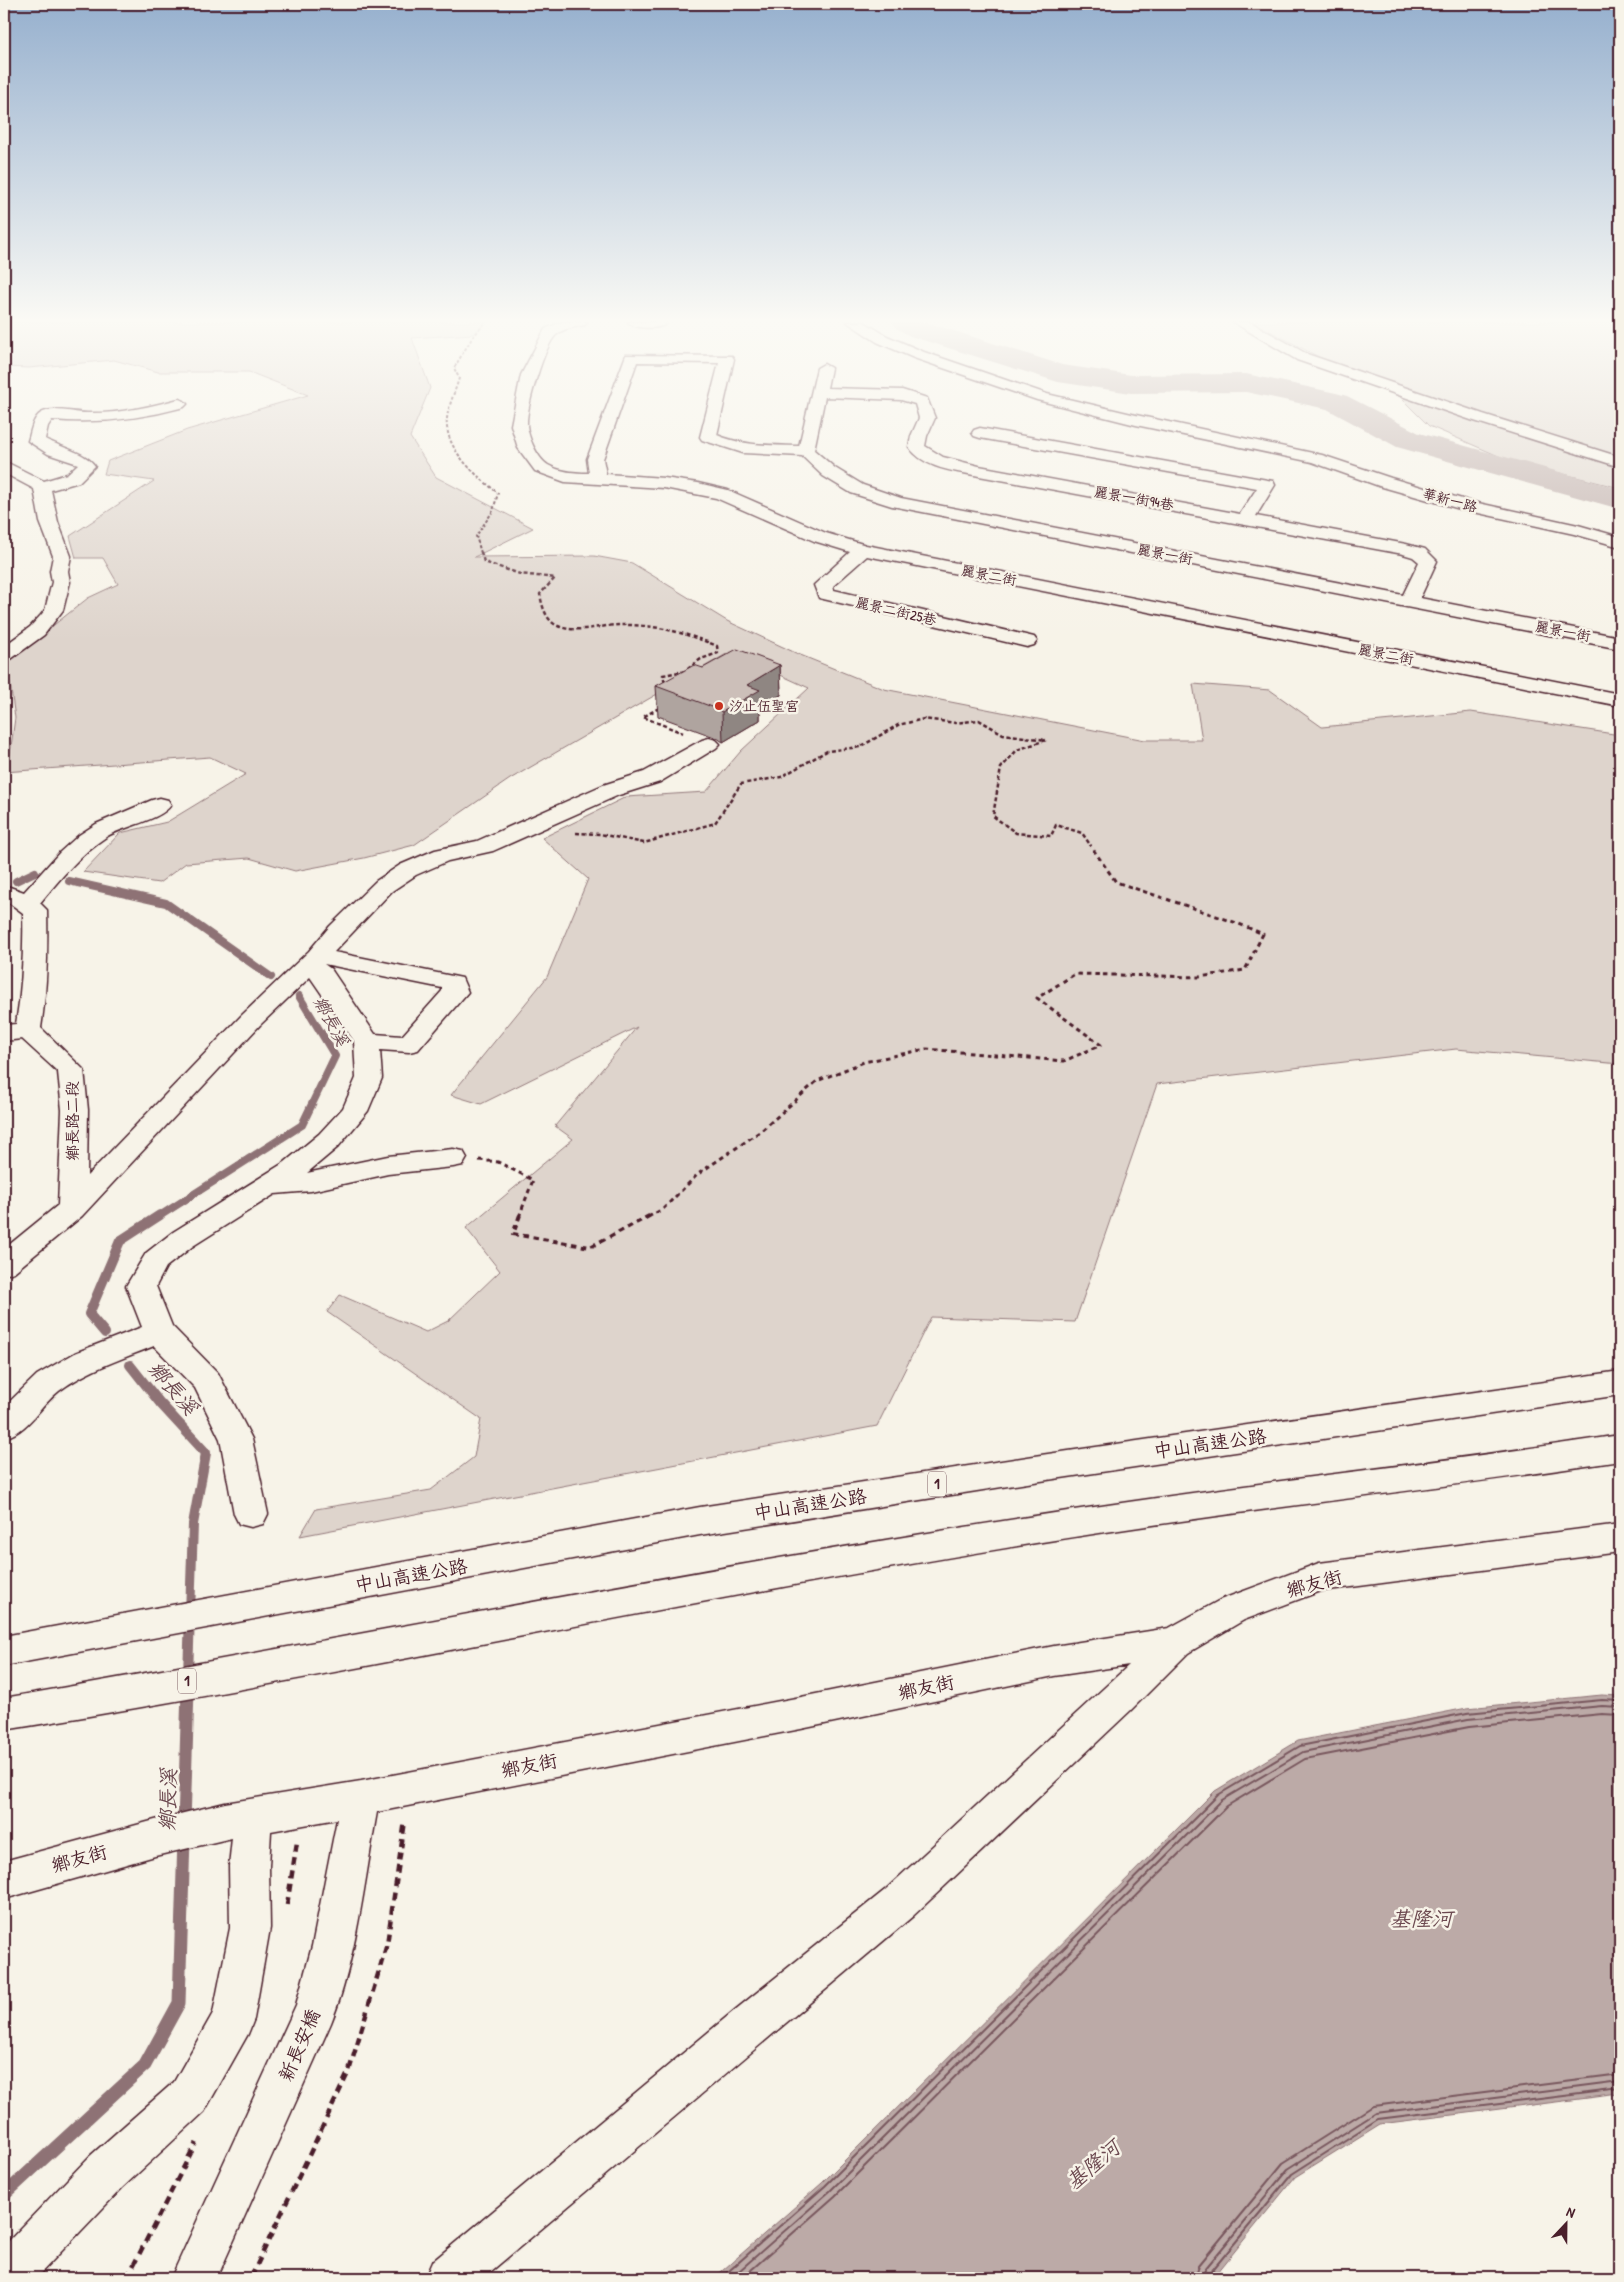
<svg xmlns="http://www.w3.org/2000/svg" width="1624" height="2282" viewBox="0 0 1624 2282" font-family="'Patrick Hand','LXGW WenKai TC',sans-serif">
	<style>
		.green { fill: #ded4cc; stroke: #947a7c }
		.water { fill: #bcaaa7; stroke: #8e7275 }
		.lines { fill: none; stroke-linecap: round; stroke-linejoin: round }
		.shore { stroke: #78575d; stroke-width: 2 }
		.stream-far2 { stroke: #8e7275; stroke-width: 8 }
		.stream-far1 { stroke: #8e7275; stroke-width: 10 }
		.stream { stroke: #8e7275; stroke-width: 13 }
		.river { fill: #bcaaa7; fill-rule: evenodd }
		.minor-casing { stroke: #4a1f2b; stroke-width: 3 }
		.highway-casing { stroke: #4a1f2b; stroke-width: 3 }
		.path-far4 { stroke: #4a1f2b; stroke-width: 2; stroke-dasharray: 3 2; stroke-linecap: butt }
		.path-far3 { stroke: #4a1f2b; stroke-width: 2.5; stroke-dasharray: 4 2.5; stroke-linecap: butt }
		.path-far2 { stroke: #4a1f2b; stroke-width: 3; stroke-dasharray: 4.5 4; stroke-linecap: butt }
		.path-far1 { stroke: #4a1f2b; stroke-width: 4; stroke-dasharray: 5.5 4.5; stroke-linecap: butt }
		.path { stroke: #4a1f2b; stroke-width: 4.5; stroke-dasharray: 8 5.5; stroke-linecap: butt }
		.minor { fill: #f7f3e8; fill-rule: evenodd }
		.highway { fill: #f7f3e8; fill-rule: evenodd }
		.wall { fill: #afa49f; stroke: #4a1f2b }
		.shaded-wall { fill: #8f8682; stroke: #4a1f2b }
		.building { fill: #ccbfb9; stroke: #4a1f2b }
		.poi-dot { fill: #c8321e; stroke: #f7f3e8; stroke-width: 2 }
		.labels { text-anchor: middle; stroke-width: 5; stroke-linejoin: round; paint-order: stroke }
		.far-street-label { font-size: 14px; fill: #4a1f2b; stroke: #f7f3e8 }
		.far-poi-label { font-size: 14px; fill: #4a1f2b; stroke: #f7f3e8; text-anchor: start }
		.shield { fill: #f7f3e8; stroke: #7e5f64; stroke-width: 1 }
		.shield-label { font-size: 15px; font-weight: bold; fill: #4a1f2b }
		.street-label { font-size: 16px; fill: #4a1f2b; stroke: #f7f3e8 }
		.water-label { font-size: 18px; font-style: italic; fill: #6c4950; stroke: #f7f3e8 }
		.near-street-label { font-size: 19px; fill: #4a1f2b; stroke: #f7f3e8 }
		.near-water-label { font-size: 21px; font-style: italic; fill: #6c4950; stroke: #f7f3e8 }
	</style>
	<rect width="100%" height="100%" fill="#f7f3e8"/>
	<filter id="ink" filterUnits="userSpaceOnUse"><feTurbulence type="fractalNoise" baseFrequency=".02" numOctaves="2"/><feDisplacementMap in="SourceGraphic" scale="10" xChannelSelector="R" yChannelSelector="G"/><feConvolveMatrix kernelMatrix="1 2 1 2 8 2 1 2 1" color-interpolation-filters="sRGB"/></filter>
	<g filter="url(#ink)">
		<!-- green -->
		<path class="green" d="M 4,322 L 487,322 L 473,334 L 412,338 L 430,388 L 410,437 L 436,477 L 533,528 L 474,557 L 594,556 L 632,563 L 727,621 L 798,654 L 884,689 L 1145,740 L 1202,740 L 1193,684 L 1270,690 L 1322,727 L 1471,712 L 1620,735 L 1620,1064 L 1456,1049 L 1157,1084 L 1075,1322 L 931,1317 L 877,1426 L 300,1536 L 316,1509 L 431,1490 L 474,1457 L 481,1419 L 327,1312 L 340,1295 L 426,1332 L 448,1321 L 500,1271 L 466,1228 L 573,1139 L 555,1126 L 637,1027 L 481,1104 L 451,1095 L 547,977 L 588,879 L 542,838 L 626,797 L 706,792 L 741,751 L 809,688 L 730,652 L 510,779 L 414,845 L 364,858 L 295,871 L 249,858 L 186,863 L 159,883 L 83,872 L 120,833 L 167,822 L 246,774 L 210,757 L 4,772 L 10,754 L 15,718 L 7,662 L 88,598 L 118,584 L 103,558 L 76,558 L 70,536 L 154,481 L 104,474 L 108,461 L 187,430 L 308,395 L 249,372 L 158,372 L 114,360 L 29,368 L 4,367 Z
			M 1253,322 L 1620,322 L 1620,488 L 1508,460 L 1429,426 L 1384,381 L 1332,364 Z"/>
		<!-- water -->
		<path class="water" d="M 1602,1695 L 1620,1696 L 1620,2094 L 1380,2124 L 1295,2177 L 1213,2278 L 714,2278 L 822,2183 L 1215,1791 L 1298,1741 L 1467,1708 Z"/>
		<g class="lines">
			<!-- shore -->
			<path class="shore" d="M 721,2278 L 825,2186 L 1218,1795 L 1300,1746 L 1467,1713 L 1602,1700 L 1620,1701
				M 731,2278 L 830,2191 L 1222,1800 L 1303,1752 L 1468,1719 L 1602,1706 L 1620,1707
				M 742,2278 L 835,2196 L 1227,1806 L 1305,1759 L 1469,1727 L 1602,1714 L 1620,1715
				M 1195,2278 L 1199,2265 L 1283,2163 L 1373,2106 L 1620,2075
				M 1203,2278 L 1205,2269 L 1288,2169 L 1376,2113 L 1620,2082
				M 1209,2278 L 1210,2273 L 1292,2174 L 1378,2119 L 1620,2089"/>
			<!-- stream-far2 -->
			<path class="stream-far2" d="M 16,881 L 35,872
				M 69,881 L 166,903 L 271,977
				M 158,1217 L 302,1125 L 335,1056 L 299,996"/>
			<!-- stream-far1 -->
			<path class="stream-far1" d="M 105,1333 L 89,1314 L 120,1241 L 160,1215
				M 130,1365 L 160,1403 L 206,1453 L 193,1524 L 188,1675"/>
			<!-- stream -->
			<path class="stream" d="M 184,1825 L 188,1688
				M 4,2195 L 145,2065 L 179,2003 L 184,1838"/>
			<!-- river -->
			<path class="river" d="M 892,322 L 926,322 L 1062,365 L 1131,375 L 1246,374 L 1336,393 L 1347,396 L 1419,433 L 1620,489 L 1620,509 L 1397,447 L 1327,409 L 1246,392 L 1131,393 L 1058,382 L 910,336 L 896,328 Z"/>
			<!-- minor casing -->
			<g class="minor-casing">
				<path id="minor" d="M 561,322 L 587,322 L 585,325 C 576,327 563,328 556,335 C 544,346 526,408 527,425 C 528,437 537,458 548,465 C 560,472 575,473 589,473 L 587,459 L 626,355 L 732,356 L 734,359 L 717,435 C 743,446 771,445 799,446 L 817,368 L 824,364 L 831,368 L 827,388 L 902,390 L 927,398 L 935,418 L 927,436 L 925,446 L 943,457 L 979,466 L 1240,514 L 1257,488 L 980,438 L 974,436 L 972,433 L 974,430 L 980,428 L 1273,481 L 1275,485 L 1256,516 L 1406,544 L 1425,549 L 1437,561 L 1420,598 L 1620,637 L 1620,649 L 892,506 L 851,493 L 823,476 L 802,456 L 743,453 L 702,440 L 700,437 L 719,363 L 637,362 L 603,459 L 606,474 L 664,478 L 698,483 L 728,490 L 826,533 L 866,545 L 1620,694 L 1620,706 L 867,556 L 833,586 L 834,590 L 1034,637 L 1037,641 L 1034,645 L 1027,647 L 819,598 L 814,585 L 850,552 L 814,541 L 716,498 L 664,488 L 565,482 L 535,471 L 518,448 L 511,425 L 521,375 L 545,329 ZM 825,397 L 901,400 L 915,404 L 919,418 L 911,436 L 909,447 C 924,469 955,471 979,476 L 1403,554 L 1413,557 L 1419,562 L 1403,595 L 901,498 L 863,485 L 835,468 L 814,450 Z
					M 628,322 L 666,322 L 667,323 C 661,330 634,329 628,322 Z
					M 847,322 L 864,322 L 887,336 L 924,352 L 1047,394 L 1136,415 L 1322,455 L 1391,478 L 1469,501 L 1578,525 L 1620,537 L 1620,547 L 1574,534 L 1460,509 L 1379,486 L 1312,462 L 1136,425 L 1037,400 L 914,358 L 877,342 Z
					M 1233,322 L 1250,322 L 1307,354 L 1483,414 L 1620,457 L 1620,467 L 1471,420 L 1297,360 Z
					M 179,399 L 184,401 L 187,404 L 184,407 C 140,419 98,424 52,420 L 48,426 L 45,439 C 60,447 87,453 95,466 L 79,482 L 51,490 L 58,522 L 71,556 L 68,571 L 70,582 L 63,610 L 44,635 L 11,659 L 4,661 L 4,646 L 30,627 L 41,615 L 45,610 L 52,582 L 50,571 L 53,556 L 40,522 L 34,489 L 4,473 L 4,461 L 44,481 L 67,474 L 78,464 L 48,454 L 28,441 C 31,432 32,419 41,413 C 52,406 74,413 87,413 C 118,414 149,407 179,399 Z
					M 709,738 L 716,740 L 720,744 L 716,748 L 660,782 L 619,795 L 493,851 L 448,861 L 416,875 L 392,891 L 334,952 L 462,978 L 468,992 L 418,1050 L 409,1052 L 380,1050 L 382,1078 L 368,1111 L 338,1147 L 307,1173 L 388,1156 L 453,1149 L 463,1151 L 467,1158 L 463,1165 L 453,1167 L 388,1174 L 311,1191 L 275,1194 L 193,1246 L 166,1267 L 156,1286 L 172,1326 L 218,1373 L 252,1439 L 268,1514 L 263,1524 L 251,1527 L 239,1524 L 234,1514 L 220,1439 L 195,1388 L 154,1346 C 122,1359 87,1370 59,1391 C 40,1406 28,1432 4,1438 L 4,1407 L 37,1375 L 75,1353 L 142,1327 L 126,1286 L 146,1253 L 173,1232 L 285,1162 L 319,1134 L 343,1108 L 356,1078 L 354,1041 L 310,977 L 260,1025 L 82,1216 L 14,1272 L 4,1275 L 4,1249 L 58,1205 L 62,1110 L 58,1072 L 22,1039 L 4,1041 L 4,1025 L 16,1024 C 22,987 24,950 23,913 L 4,899 L 4,885 L 24,892 L 60,852 L 79,835 L 96,824 L 152,800 L 160,798 L 168,800 L 171,805 C 160,821 123,826 106,837 C 80,854 60,879 40,903 L 47,910 C 48,950 47,989 41,1028 L 84,1070 L 88,1110 L 87,1176 L 242,1015 L 309,951 L 330,926 L 376,881 L 400,865 L 435,850 L 477,841 L 603,785 L 644,772 L 702,740 ZM 324,964 L 442,988 L 442,991 L 402,1036 L 375,1034 L 331,969 Z
					M 1620,1524 L 1620,1552 L 1321,1591 L 1244,1620 L 1188,1653 L 1131,1710 L 913,1916 L 483,2278 L 425,2278 L 432,2262 L 735,2010 L 885,1890 L 1129,1665 L 1054,1676 L 801,1729 L 377,1812 C 365,1878 356,1962 331,2023 L 217,2278 L 171,2278 L 296,2005 L 312,1946 L 337,1819 L 271,1831 L 269,1866 L 270,1928 L 254,2019 L 248,2034 L 204,2112 L 122,2188 L 36,2278 L 4,2278 L 4,2246 L 90,2156 L 174,2082 L 213,2013 L 230,1928 L 229,1866 L 232,1838 L 155,1856 L 4,1899 L 4,1861 L 155,1820 L 225,1803 L 361,1781 L 801,1697 L 1054,1646 L 1169,1628 L 1220,1600 L 1319,1563 Z"/>
			</g>
			<!-- highway casing -->
			<g class="highway-casing">
				<path id="highway" d="M 1620,1371 L 1620,1395 L 1034,1482 L 700,1535 L 4,1666 L 4,1636 L 700,1507 L 1034,1456 Z
					M 1620,1435 L 1620,1461 C 1438,1489 1255,1508 1074,1537 C 715,1593 361,1673 4,1730 L 4,1698 C 361,1636 716,1564 1074,1510 C 1255,1482 1438,1463 1620,1435 Z"/>
			</g>
			<!-- path-far4 -->
			<path class="path-far4" d="M 481,553 L 476,536 L 493,511 L 498,493 C 478,477 450,454 447,427 C 445,412 455,393 459,378 L 454,368 L 472,338 L 486,322"/>
			<!-- path-far3 -->
			<path class="path-far3" d="M 481,552 L 484,562 L 520,574 L 555,578 L 540,594 C 542,606 546,621 558,626 C 576,634 601,625 620,625 C 654,624 686,633 717,646 L 718,653 L 701,659 L 685,671 L 663,675 L 665,684
				M 659,708 L 643,717 L 683,733
				M 4,806 L 7,800
				M 576,833 L 600,834 L 644,843 L 715,823 L 741,784 L 781,777 L 827,751 L 860,747 L 898,725 L 924,719 L 956,723 L 979,720 L 1003,734 L 1046,740 L 1017,750 L 1001,768 L 993,816 L 1016,833 L 1051,836 L 1056,825 L 1082,833 L 1091,846"/>
			<!-- path-far2 -->
			<path class="path-far2" d="M 479,1160 L 498,1162 L 533,1180 L 519,1217
				M 648,1217 L 663,1209 L 698,1174 L 761,1131 L 817,1081 L 864,1062 L 926,1049 L 1064,1061 L 1101,1045 L 1037,998 L 1075,974 L 1199,977 L 1245,970 L 1263,934 L 1237,923 L 1116,882 L 1090,845"/>
			<!-- path-far1 -->
			<path class="path-far1" d="M 520,1215 L 513,1234 L 590,1247 L 651,1215"/>
			<!-- path -->
			<path class="path" d="M 287,1905 L 297,1842
				M 127,2278 L 196,2143
				M 253,2278 L 254,2271 L 349,2071 L 387,1944 L 405,1821"/>
			<!-- minor -->
			<use href="#minor" class="minor"/>
			<!-- highway -->
			<use href="#highway" class="highway"/>
		</g>
		<!-- wall -->
		<path class="wall" d="M 780,665 L 781,695 L 760,707 L 760,720 L 723,742 L 717,738 L 658,716 L 656,686 L 703,668 Z"/>
		<!-- shaded-wall -->
		<path class="shaded-wall" d="M 780,665 L 781,695 L 760,707 L 760,720 L 723,742 L 722,712 L 747,685 Z"/>
		<!-- building -->
		<path class="building" d="M 737,649 L 780,665 L 747,685 L 760,690 L 722,712 L 715,708 L 656,686 L 694,665 L 703,668 Z"/>
	</g>
	<!-- sky -->
	<linearGradient id="sky" x2="0" y2="1"><stop stop-color="#96b0ce"/><stop offset="0.5" stop-color="#fbfaf5"/><stop offset="1" stop-color="#fbfaf5" stop-opacity="0"/></linearGradient>
	<rect width="1624" height="641" fill="url(#sky)"/>
	<!-- markers -->
	<circle class="poi-dot" cx="719" cy="706" r="5"/>
	<g class="labels">
		<!-- far-street labels -->
		<g class="far-street-label">
			<text transform="translate(1134 498) rotate(10)" y="5">麗景一街94巷</text>
			<text transform="translate(1450 500) rotate(15)" y="5">華新一路</text>
			<text transform="translate(1165 554) rotate(11)" y="5">麗景一街</text>
			<text transform="translate(989 575) rotate(11)" y="5">麗景二街</text>
			<text transform="translate(896 611) rotate(13)" y="5">麗景二街25巷</text>
			<text transform="translate(1563 631) rotate(11)" y="5">麗景一街</text>
			<text transform="translate(1386 654) rotate(11)" y="5">麗景二街</text>
		</g>
		<!-- far-poi labels -->
		<g class="far-poi-label">
			<text x="729" y="711">汐止伍聖宮</text>
		</g>
		<!-- shield labels -->
		<g class="shield">
			<rect x="928" y="1471.5" width="18" height="25" rx="4"/>
			<rect x="178" y="1668.5" width="18" height="25" rx="4"/>
		</g>
		<g class="shield-label">
			<text x="937" y="1489">1</text>
			<text x="187" y="1686">1</text>
		</g>
		<!-- street labels -->
		<g class="street-label">
			<text transform="translate(72 1121) rotate(-90)" y="6">鄉長路二段</text>
		</g>
		<!-- water labels -->
		<g class="water-label">
			<text transform="translate(331 1021) rotate(61)" y="6">鄉長溪</text>
		</g>
		<!-- near-street labels -->
		<g class="near-street-label">
			<text transform="translate(1210 1443) rotate(-8)" y="7">中山高速公路</text>
			<text transform="translate(810 1504) rotate(-9)" y="7">中山高速公路</text>
			<text transform="translate(411 1575) rotate(-10)" y="7">中山高速公路</text>
			<text transform="translate(1314 1583) rotate(-15)" y="7">鄉友街</text>
			<text transform="translate(926 1687) rotate(-12)" y="7">鄉友街</text>
			<text transform="translate(529 1765) rotate(-11)" y="7">鄉友街</text>
			<text transform="translate(79 1858) rotate(-15)" y="7">鄉友街</text>
			<text transform="translate(299 2045) rotate(-67)" y="7">新長安橋</text>
		</g>
		<!-- near-water labels -->
		<g class="near-water-label">
			<text transform="translate(173 1388) rotate(49)" y="7">鄉長溪</text>
			<text transform="translate(168 1800) rotate(-88)" y="7">鄉長溪</text>
			<text x="1421" y="1926">基隆河</text>
			<text transform="translate(1093 2165) rotate(-40)" y="7">基隆河</text>
		</g>
	</g>
	<!-- margin -->
	<rect width="1624" height="2282" fill="none" stroke="#f7f3e8" stroke-width="20"/>
	<rect x="10" y="10" width="1604" height="2262" fill="none" stroke="#4a1f2b" stroke-width="2" filter="url(#ink)"/>
	<!-- north arrow -->
	<g transform="translate(1566 2224) rotate(22)" stroke="#f7f3e8" stroke-width="4" paint-order="stroke">
	<path d="M0-4L9 19L0 12L-9 19Z" fill="#4a1f2b"/>
	<text y="-8" font-size="14" font-weight="bold" text-anchor="middle" fill="#4a1f2b">N</text>
	</g>
</svg>
